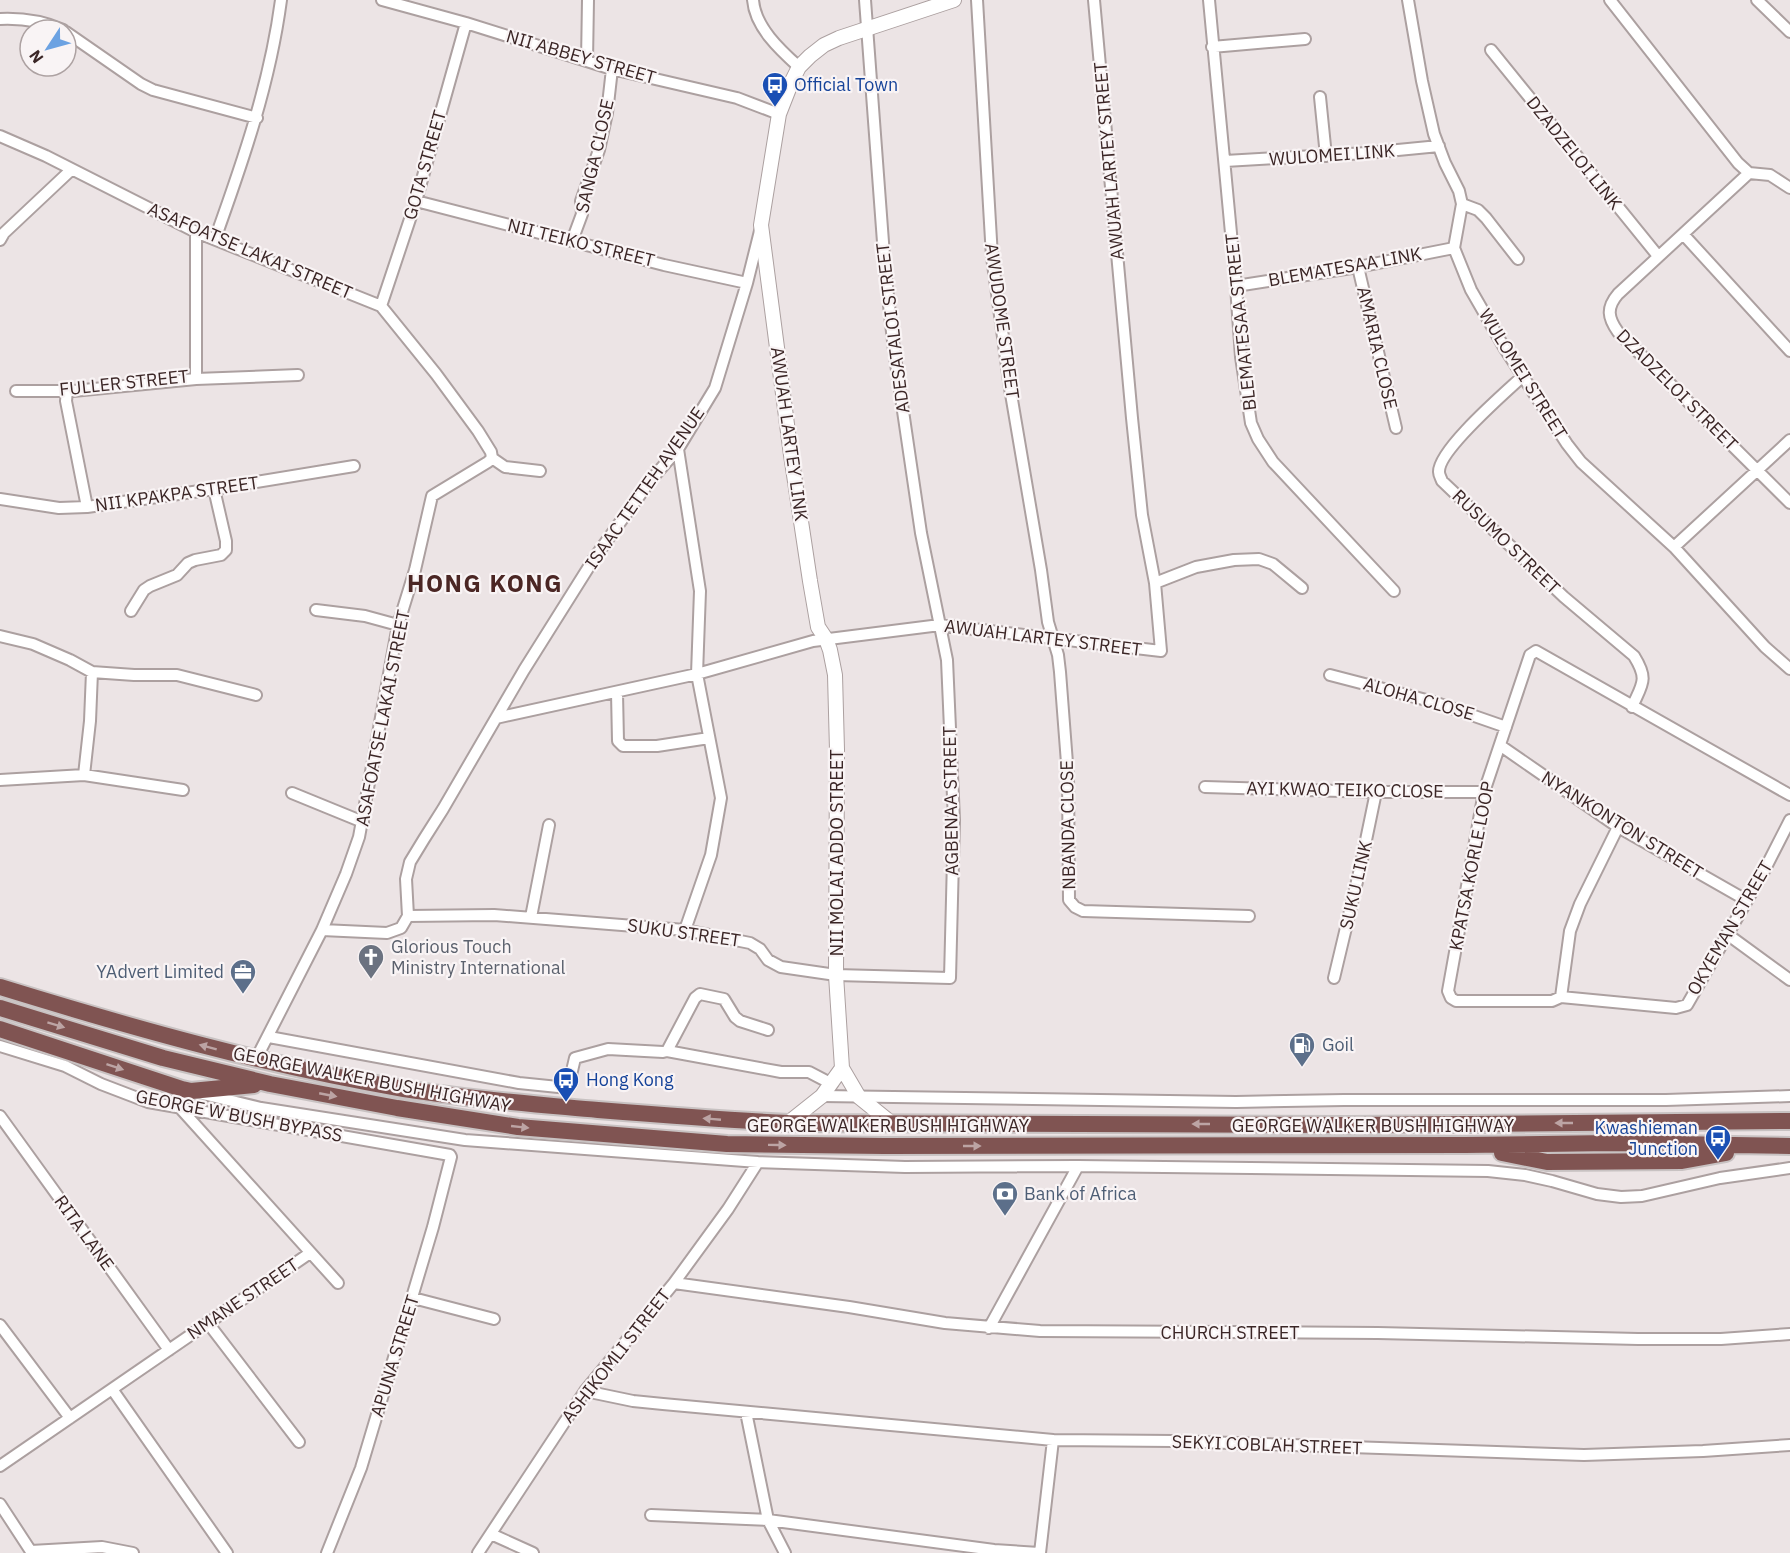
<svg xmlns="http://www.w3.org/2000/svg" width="1790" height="1553" viewBox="0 0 1790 1553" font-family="'IBM Plex Sans',sans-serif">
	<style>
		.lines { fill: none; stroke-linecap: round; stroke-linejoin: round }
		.minor-casing { stroke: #aca0a0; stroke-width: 14 }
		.tertiary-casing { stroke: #aca0a0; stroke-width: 16 }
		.trunk-casing { stroke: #c8c2c2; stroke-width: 20 }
		.minor { stroke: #fff; stroke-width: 10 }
		.tertiary { stroke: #fff; stroke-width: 14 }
		.trunk { stroke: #805452; stroke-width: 16 }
		.oneway { fill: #bca4a4 }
		.labels { text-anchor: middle; stroke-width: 4.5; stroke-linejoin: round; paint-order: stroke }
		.street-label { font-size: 18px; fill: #3b2626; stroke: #f9f4f5 }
		.transit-label { font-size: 18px; fill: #164399; stroke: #f9f4f5; text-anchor: start }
		.worship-label { font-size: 18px; fill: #5b616d; stroke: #f9f4f5; text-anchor: start }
		.service-label { font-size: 18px; fill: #4e5e75; stroke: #f9f4f5; text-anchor: start }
		.district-label { font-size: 24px; font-weight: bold; letter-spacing: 1.5px; fill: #4b2624; stroke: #f9f4f5 }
	</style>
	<rect width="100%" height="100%" fill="#ece4e5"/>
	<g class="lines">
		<!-- minor casing -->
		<g class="minor-casing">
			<path id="minor" d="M 382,0 L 466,23 L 612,69 L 737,98 L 779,114
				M 753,0 C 755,27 780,50 799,67
				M 977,0 L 992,257 L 1010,388 L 1041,570 L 1048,622 L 1058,655 L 1060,672 L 1068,776 L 1069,900 L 1075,907 L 1083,911 L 1249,916
				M 1209,0 L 1236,286 L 1241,357 L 1251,423 L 1258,439 L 1273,462 L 1394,591
				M 1408,0 L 1422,81 L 1434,134 L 1445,163 L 1459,191 L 1462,204 L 1454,248 L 1471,290 L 1505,349 L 1567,444 L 1581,462 L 1674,547 L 1765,647 L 1790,669
				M 1610,0 L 1738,163 L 1749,173 L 1770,175 L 1790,188
				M 1757,0 L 1790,32
				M 0,19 C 23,18 43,21 63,30
				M 66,32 L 141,84 L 153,90 L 257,118
				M 1212,47 L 1305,39
				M 1491,50 L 1658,256
				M 587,61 L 588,0
				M 1320,97 L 1326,156
				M 0,136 L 46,156 L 196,232 L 381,306 L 436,374 L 478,431 L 491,452 L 492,458
				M 1225,161 L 1367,153 L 1439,146
				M 1749,173 L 1618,294 C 1606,308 1608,318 1618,332 L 1790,503
				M 416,201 L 664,265 L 747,283
				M 1462,204 L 1478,210 L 1486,218 L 1518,259
				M 196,232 L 196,379
				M 1683,234 L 1790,351
				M 215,239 C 243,161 270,83 281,0
				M 0,240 L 4,233 L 71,170
				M 572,241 L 582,214 L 581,201 L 599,150 L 607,113 L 612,69
				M 1358,267 L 1396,428
				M 1236,286 L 1358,267 L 1454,248
				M 381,306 L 416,201 L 466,23
				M 1523,376 C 1506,392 1438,450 1439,472 C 1439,475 1441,478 1442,481 L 1564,597 L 1634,656 C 1649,680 1642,684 1632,707
				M 67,390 L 66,401 L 87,507
				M 16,391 L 73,391 L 196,379 L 298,375
				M 678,449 L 700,591 L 697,674 L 721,798 L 711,855 L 685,930
				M 492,458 L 505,467 L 540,471
				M 0,499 L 59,508 L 87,507 L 214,489 L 354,466
				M 1674,547 L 1790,440
				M 1155,583 L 1196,567 L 1234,560 L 1259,559 L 1273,564 L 1302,588
				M 316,610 L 365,616 L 398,625
				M 131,611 L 144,590 L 150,586 L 177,575 L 188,563 L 195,560 L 221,555 L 226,550 L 226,541 L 214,489
				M 0,636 L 33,644 L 70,660 L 92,672 L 134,675 L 177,675 L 256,695
				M 1330,675 L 1434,702 L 1506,727
				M 617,693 L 618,741 L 623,746 L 657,746 L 709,738
				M 496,718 L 697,674 L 813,641 L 940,625 L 1161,651 L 1155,583 L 1142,515 L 1132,418 L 1094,0
				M 1501,746 L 1618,827 L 1746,900
				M 84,775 L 90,721 L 92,672
				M 0,780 L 84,775 L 183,790
				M 1205,787 L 1376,792 L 1484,792
				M 292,793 L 363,822
				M 1790,795 L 1536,651 L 1530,655 L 1484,792 L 1448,991 L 1451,998 L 1456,1001 L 1552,1001 L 1561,997 L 1676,1008 L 1687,1005 L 1764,871 L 1790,820
				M 408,916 L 494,915 L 685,930 L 750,943 L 760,949 L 768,960 L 781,967 L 836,975 L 950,978 L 954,820 L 947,660 L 921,533 L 894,350 L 885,269 L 865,0
				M 531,917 L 549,825
				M 322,930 L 387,933 L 401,928 L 408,916 L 406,879 L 410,862 L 424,839 L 443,809 L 524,670 L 595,557 L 650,481 L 678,449 L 715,388 L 747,283 L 760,231
				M 1727,934 L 1790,980
				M 1334,978 L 1360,869 L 1376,792
				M 1561,997 L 1570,931 L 1580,904 L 1618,827
				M 269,1037 L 519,1083 L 568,1088 L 575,1058 L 608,1049 L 663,1052 L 667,1051 L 781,1072 L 809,1072 L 832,1084
				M 0,1046 L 65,1066 L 101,1084 L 148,1102 L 450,1155 L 451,1157 L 433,1227 L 361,1468 L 327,1553
				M 667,1051 L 695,998 L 700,994 L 724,999 L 735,1017 L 740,1021 L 768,1030
				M 256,1059 L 322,930 L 346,874 L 359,837 L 398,625 L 415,570 L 432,496 L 488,462 L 492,458
				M 182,1089 L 181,1109 L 338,1283
				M 203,1094 L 261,1108 L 465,1140 L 758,1162 L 905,1167 L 1078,1166 L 1488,1171 L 1525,1175 L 1552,1181 L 1597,1194 L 1621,1197 L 1642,1196 L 1720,1178 L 1790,1168
				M 822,1096 L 1236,1102 L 1344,1100 L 1666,1100 L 1790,1096
				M 0,1116 L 169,1350
				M 674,1283 L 849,1307 L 945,1323 L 1040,1331 L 1378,1333 L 1638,1339 L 1721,1339 L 1790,1334
				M 413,1298 L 494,1319
				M 208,1323 L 299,1442
				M 0,1325 L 70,1418
				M 989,1328 L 1078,1166
				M 112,1389 L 227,1553
				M 585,1391 L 633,1401 L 663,1404 L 1053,1440 L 1173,1441 L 1584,1455 L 1703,1451 L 1790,1445
				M 746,1412 L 768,1520 L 785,1553
				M 0,1466 L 310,1253
				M 0,1504 L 32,1553
				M 651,1515 L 768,1520 L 994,1550 L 1039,1553
				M 491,1534 L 533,1553
				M 31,1551 L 102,1547 L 133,1553
				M 478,1553 L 585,1391 L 674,1283 L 728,1209 L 758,1162
				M 1040,1553 L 1053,1440"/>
		</g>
		<!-- tertiary casing -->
		<g class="tertiary-casing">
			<path id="tertiary" d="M 890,1122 L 859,1097 L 842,1068 L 836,975 L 837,750 L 835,675 L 830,650 L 826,639 L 818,627 L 810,581 L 791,455 L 761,225 L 779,114 L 792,81 L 799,67 L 810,56 L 824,45 L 839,38 L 954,0
				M 788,1123 L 822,1096 L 842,1068"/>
		</g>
		<!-- trunk casing -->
		<g class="trunk-casing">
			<path id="trunk" d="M 0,987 C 133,1028 267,1066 404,1089 C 468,1099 533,1104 598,1110 C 661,1115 724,1120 788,1123 L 1349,1125 L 1790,1121
				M 0,1008 L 163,1058 L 270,1084 L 397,1108 L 518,1127 L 727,1144 L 884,1146 L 1465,1145 L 1611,1143 L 1790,1146
				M 0,1029 L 182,1089 L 191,1091 L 254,1085
				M 1502,1153 L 1547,1162 L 1682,1161 L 1726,1153"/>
		</g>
		<!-- minor -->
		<use href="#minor" class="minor"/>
		<!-- tertiary -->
		<use href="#tertiary" class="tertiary"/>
		<!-- trunk -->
		<use href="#trunk" class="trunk"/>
	</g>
	<!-- one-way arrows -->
	<defs><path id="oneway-solid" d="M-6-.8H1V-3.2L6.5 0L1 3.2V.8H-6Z" transform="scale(1.5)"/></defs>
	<g class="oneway">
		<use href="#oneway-solid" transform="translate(56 1025) rotate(17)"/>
		<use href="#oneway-solid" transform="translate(208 1047) rotate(-165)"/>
		<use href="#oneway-solid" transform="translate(115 1067) rotate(18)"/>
		<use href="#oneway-solid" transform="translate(328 1095) rotate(11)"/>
		<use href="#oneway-solid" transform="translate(712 1119) rotate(-175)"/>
		<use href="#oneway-solid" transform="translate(1564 1123) rotate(180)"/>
		<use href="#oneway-solid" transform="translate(1201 1124) rotate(-180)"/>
		<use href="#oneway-solid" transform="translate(520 1127) rotate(6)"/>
		<use href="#oneway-solid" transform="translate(777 1145) rotate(1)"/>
		<use href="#oneway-solid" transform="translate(972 1146)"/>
	</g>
	<!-- icons -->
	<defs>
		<g id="bus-pin" transform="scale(1.35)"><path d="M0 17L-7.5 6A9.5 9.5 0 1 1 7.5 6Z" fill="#1a4fb4" stroke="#f9f4f5"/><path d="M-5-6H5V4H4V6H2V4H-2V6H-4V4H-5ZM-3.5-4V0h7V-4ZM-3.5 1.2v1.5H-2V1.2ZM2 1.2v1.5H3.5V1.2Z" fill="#fff"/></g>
		<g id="church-pin" transform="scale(1.35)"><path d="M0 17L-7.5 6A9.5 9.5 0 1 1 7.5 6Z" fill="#6b7280" stroke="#f9f4f5"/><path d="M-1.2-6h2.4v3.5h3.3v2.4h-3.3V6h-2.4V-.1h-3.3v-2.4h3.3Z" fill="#fff"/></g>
		<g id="office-pin" transform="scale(1.35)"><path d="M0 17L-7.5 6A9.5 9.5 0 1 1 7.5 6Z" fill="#5c6f8a" stroke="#f9f4f5"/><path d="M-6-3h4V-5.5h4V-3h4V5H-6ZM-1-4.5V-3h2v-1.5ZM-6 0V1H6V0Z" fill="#fff"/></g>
		<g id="fuel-pin" transform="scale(1.35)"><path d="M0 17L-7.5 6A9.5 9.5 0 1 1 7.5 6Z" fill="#5c6f8a" stroke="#f9f4f5"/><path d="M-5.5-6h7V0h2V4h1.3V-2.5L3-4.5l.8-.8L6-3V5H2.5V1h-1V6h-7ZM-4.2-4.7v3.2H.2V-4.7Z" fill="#fff"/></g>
		<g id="bank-pin" transform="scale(1.35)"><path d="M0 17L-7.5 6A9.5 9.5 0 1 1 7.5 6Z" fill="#5c6f8a" stroke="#f9f4f5"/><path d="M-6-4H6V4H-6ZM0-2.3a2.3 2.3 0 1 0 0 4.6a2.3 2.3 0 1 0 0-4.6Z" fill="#fff"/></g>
	</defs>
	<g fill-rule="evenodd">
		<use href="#bus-pin" x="775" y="85"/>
		<use href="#church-pin" x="371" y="957"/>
		<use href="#office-pin" x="243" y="972"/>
		<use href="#fuel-pin" x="1302" y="1045"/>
		<use href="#bus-pin" x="566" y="1080"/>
		<use href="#bus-pin" x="1718" y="1138"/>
		<use href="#bank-pin" x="1005" y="1194"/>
	</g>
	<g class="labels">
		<!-- street labels -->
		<g class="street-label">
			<text transform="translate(581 57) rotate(16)" y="6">NII ABBEY STREET</text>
			<text transform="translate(1574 153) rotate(51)" y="6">DZADZELOI LINK</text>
			<text transform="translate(1332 155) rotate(-4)" y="6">WULOMEI LINK</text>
			<text transform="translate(595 156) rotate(-77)" y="6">SANGA CLOSE</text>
			<text transform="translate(1109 161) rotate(-95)" y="6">AWUAH LARTEY STREET</text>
			<text transform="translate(425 165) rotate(-74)" y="6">GOTA STREET</text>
			<text transform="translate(581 243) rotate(14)" y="6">NII TEIKO STREET</text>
			<text transform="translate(250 251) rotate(23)" y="6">ASAFOATSE LAKAI STREET</text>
			<text transform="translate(1345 267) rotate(-10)" y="6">BLEMATESAA LINK</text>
			<text transform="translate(1002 321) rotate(82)" y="6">AWUDOME STREET</text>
			<text transform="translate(1241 322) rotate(-96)" y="6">BLEMATESAA STREET</text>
			<text transform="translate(893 328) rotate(-97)" y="6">ADESATALOI STREET</text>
			<text transform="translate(1377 348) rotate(77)" y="6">AMARIA CLOSE</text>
			<text transform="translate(1523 374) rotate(58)" y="6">WULOMEI STREET</text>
			<text transform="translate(124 383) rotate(-6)" y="6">FULLER STREET</text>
			<text transform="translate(1677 390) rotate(45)" y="6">DZADZELOI STREET</text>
			<text transform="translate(789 434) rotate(82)" y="6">AWUAH LARTEY LINK</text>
			<text transform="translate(645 488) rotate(-55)" y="6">ISAAC TETTEH AVENUE</text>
			<text transform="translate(177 494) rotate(-8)" y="6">NII KPAKPA STREET</text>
			<text transform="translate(1506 542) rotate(44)" y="6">RUSUMO STREET</text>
			<text transform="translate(1043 638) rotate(7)" y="6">AWUAH LARTEY STREET</text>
			<text transform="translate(1419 699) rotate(16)" y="6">ALOHA CLOSE</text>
			<text transform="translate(383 718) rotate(-79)" y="6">ASAFOATSE LAKAI STREET</text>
			<text transform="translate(1345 790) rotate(1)" y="6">AYI KWAO TEIKO CLOSE</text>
			<text transform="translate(951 801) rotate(-91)" y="6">AGBENAA STREET</text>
			<text transform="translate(1068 825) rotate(-91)" y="6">NBANDA CLOSE</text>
			<text transform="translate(1622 825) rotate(32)" y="6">NYANKONTON STREET</text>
			<text transform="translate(837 853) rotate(-90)" y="6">NII MOLAI ADDO STREET</text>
			<text transform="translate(1472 866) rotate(-79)" y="6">KPATSA KORLE LOOP</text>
			<text transform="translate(1356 885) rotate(-77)" y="6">SUKU LINK</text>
			<text transform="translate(1730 928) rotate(-60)" y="6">OKYEMAN STREET</text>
			<text transform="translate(684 933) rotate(8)" y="6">SUKU STREET</text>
			<text transform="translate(372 1080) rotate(11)" y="6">GEORGE WALKER BUSH HIGHWAY</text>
			<text transform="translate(239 1116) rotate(11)" y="6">GEORGE W BUSH BYPASS</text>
			<text x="888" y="1132">GEORGE WALKER BUSH HIGHWAY</text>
			<text x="1373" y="1132">GEORGE WALKER BUSH HIGHWAY</text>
			<text transform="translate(84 1233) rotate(54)" y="6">RITA LANE</text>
			<text transform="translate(243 1299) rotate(-34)" y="6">NMANE STREET</text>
			<text x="1230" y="1339">CHURCH STREET</text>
			<text transform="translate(395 1356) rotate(-73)" y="6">APUNA STREET</text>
			<text transform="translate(616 1356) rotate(-52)" y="6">ASHIKOMLI STREET</text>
			<text transform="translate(1267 1445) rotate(2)" y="6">SEKYI COBLAH STREET</text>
		</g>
		<!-- transit labels -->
		<g class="transit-label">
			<text x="794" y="91">Official Town</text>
			<text x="586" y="1086">Hong Kong</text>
			<text x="1698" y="1134" text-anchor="end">Kwashieman<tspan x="1698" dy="21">Junction</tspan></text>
		</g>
		<!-- worship labels -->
		<g class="worship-label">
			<text x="391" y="953">Glorious Touch<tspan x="391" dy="21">Ministry International</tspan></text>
		</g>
		<!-- service labels -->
		<g class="service-label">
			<text x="224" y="978" text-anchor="end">YAdvert Limited</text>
			<text x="1322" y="1051">Goil</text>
			<text x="1024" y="1200">Bank of Africa</text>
		</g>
		<!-- district labels -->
		<g class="district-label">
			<text x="485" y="592">HONG KONG</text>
		</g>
	</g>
	<!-- north arrow -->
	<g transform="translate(48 48) rotate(234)"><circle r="28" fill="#f9f4f5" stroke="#ada2a2" stroke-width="1.5"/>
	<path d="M0-4.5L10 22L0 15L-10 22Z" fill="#6ca2e2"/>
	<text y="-9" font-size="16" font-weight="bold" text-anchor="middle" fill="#3b2626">N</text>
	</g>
</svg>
